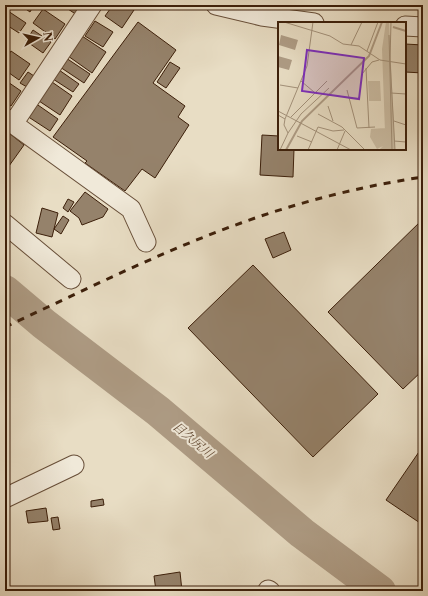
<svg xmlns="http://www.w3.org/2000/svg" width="428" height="596" viewBox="0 0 428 596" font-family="'Libre Caslon Text','Noto Serif JP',serif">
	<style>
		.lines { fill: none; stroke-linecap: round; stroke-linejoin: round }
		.river { stroke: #ae9c85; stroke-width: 32 }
		.building { fill: #95826b; stroke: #3c1f0a }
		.minor-casing { stroke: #674e38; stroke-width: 21 }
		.minor { stroke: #f0e9d9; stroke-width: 19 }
		.rail { stroke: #3c1f0a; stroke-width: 3; stroke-dasharray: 7 7; stroke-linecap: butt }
		.labels { text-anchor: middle; stroke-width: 4; stroke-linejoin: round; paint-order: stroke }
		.water-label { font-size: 12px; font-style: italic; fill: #644b35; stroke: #f0e9d9 }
		.inset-river { fill: none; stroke: #ae9c85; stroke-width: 2 }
		.inset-road { fill: none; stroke: #a3917a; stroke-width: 1 }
		.view { fill: #7b2cbf; fill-opacity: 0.15; stroke: #7b2cbf; stroke-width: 2 }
		.inset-edge { fill: none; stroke: #3c1f0a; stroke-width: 2 }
	</style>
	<rect width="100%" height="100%" fill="#e8ddc4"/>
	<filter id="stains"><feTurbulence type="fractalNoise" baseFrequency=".005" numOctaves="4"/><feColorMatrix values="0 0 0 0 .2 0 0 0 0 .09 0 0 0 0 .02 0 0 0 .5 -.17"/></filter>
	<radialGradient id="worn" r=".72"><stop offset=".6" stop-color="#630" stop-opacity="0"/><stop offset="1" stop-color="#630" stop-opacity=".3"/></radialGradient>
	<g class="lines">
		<!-- river -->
		<path class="river" d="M 5,291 L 44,324 L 158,411 L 302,533 L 380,591"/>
	</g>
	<!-- building -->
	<path class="building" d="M 20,5 L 34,5 L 30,12 Z
		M 62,5 L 83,5 L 77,15 Z
		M 113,5 L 133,5 L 136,7 L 122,28 L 105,16 Z
		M 5,9 L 26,23 L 19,33 L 5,24 Z
		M 43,9 L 65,24 L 55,39 L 33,23 Z
		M 95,21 L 113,32 L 103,47 L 85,36 Z
		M 138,22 L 176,50 L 153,83 L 185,106 L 178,117 L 189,125 L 155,178 L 142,169 L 125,191 L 85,163 L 87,161 L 53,137 Z
		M 33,30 L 51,42 L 43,53 L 26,41 Z
		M 82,36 L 106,52 L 92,73 L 68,56 Z
		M 405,44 L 423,45 L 423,73 L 405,72 Z
		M 11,51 L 30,64 L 19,80 L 5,70 L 5,60 Z
		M 66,58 L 90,74 L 84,83 L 60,67 Z
		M 170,62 L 180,68 L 166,88 L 157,82 Z
		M 59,70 L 79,84 L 73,92 L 53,79 Z
		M 28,72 L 34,76 L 27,87 L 20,83 Z
		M 5,80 L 21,91 L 11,106 L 5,102 Z
		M 52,82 L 72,96 L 60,115 L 39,101 Z
		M 35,103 L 58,119 L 50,131 L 27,116 Z
		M 9,133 L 24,145 L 9,166 L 5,163 L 5,138 Z
		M 262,135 L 279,136 L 279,149 L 294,149 L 293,177 L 260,175 Z
		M 85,192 L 108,209 L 103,217 L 82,225 L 79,218 L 70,211 Z
		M 68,199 L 74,202 L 68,212 L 63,208 Z
		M 42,208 L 58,213 L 52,237 L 36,233 Z
		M 63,216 L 69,220 L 61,234 L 54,229 Z
		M 423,219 L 423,370 L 403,389 L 328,312 Z
		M 284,232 L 291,250 L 273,258 L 265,239 Z
		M 253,265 L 378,394 L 313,457 L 188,328 Z
		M 423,446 L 423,525 L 386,500 Z
		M 103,499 L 104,505 L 91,507 L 91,501 Z
		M 46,508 L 48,521 L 28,523 L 26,511 Z
		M 58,517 L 60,529 L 53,530 L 51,518 Z
		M 180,572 L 182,591 L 156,591 L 154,576 Z"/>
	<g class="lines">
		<!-- minor casing -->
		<g class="minor-casing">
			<path id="minor" d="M 216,5 L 262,16 L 314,23
				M 405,26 L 423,27
				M 5,118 L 131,209 L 146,242
				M 13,124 L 92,5
				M 5,224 L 71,279
				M 5,498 L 74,465
				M 268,590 L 270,591"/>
		</g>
		<!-- minor -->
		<use href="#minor" class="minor"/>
		<!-- rail -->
		<path class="rail" d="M 5,327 C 83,291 160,252 241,223 C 299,202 362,186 423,177"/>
	</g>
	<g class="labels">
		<!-- water labels -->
		<g class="water-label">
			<text transform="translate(193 440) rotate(40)" y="4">目久尻川</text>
		</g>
	</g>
	<!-- overview -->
	<g transform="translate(278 22)">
		<rect width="128" height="128" fill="#e8ddc4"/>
		<path d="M 108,0 L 111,0 L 117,128 L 101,128 L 105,124 L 99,127 L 92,115 L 93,107 L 107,106 L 107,110 L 104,27 ZM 90,59 L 102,59 L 103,79 L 91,79 Z" fill="#cbbda4"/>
		<path d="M 3,13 L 20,18 L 17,28 L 1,23 ZM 0,34 L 14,38 L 11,48 L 0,45 Z" fill="#ae9c85"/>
		<path class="inset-river" d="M 115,5 L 128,9M 8,128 L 24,99 L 91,34 L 104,0"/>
		<path class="inset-road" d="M 6,0 L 52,14 L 65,22 L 81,24 L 102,38 L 128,42M 113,0 L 112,38 L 117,128M 111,13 L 114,128M 73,23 L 84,0M 89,29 L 100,0M 88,46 L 91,106M 84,52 L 94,40 L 101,38M 23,59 L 36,70M 2,63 L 20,66M 69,68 L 79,106 L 97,105M 113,71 L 128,72M 50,84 L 55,99M 0,89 L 73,128M 40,92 L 64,105 L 87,128M 0,93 L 7,97 L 29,44 L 35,0M 13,95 L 49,59M 116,99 L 128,103M 10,111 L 23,92 L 51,66M 19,114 L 34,120M 116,119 L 128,120M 2,128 L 10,111 L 6,103 L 7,97M 30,128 L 40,105 L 55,109 L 66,108M 59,128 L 67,109"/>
		<path class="view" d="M 29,28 L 86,36 L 81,77 L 24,69 Z"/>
		<rect width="128" height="128" class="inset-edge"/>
	</g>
	<!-- margin -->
	<rect width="428" height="596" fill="none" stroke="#e8ddc4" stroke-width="20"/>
	<rect x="6" y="6" width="416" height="584" fill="none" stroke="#3c1f0a" stroke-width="2"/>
	<rect x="10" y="10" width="408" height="576" fill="none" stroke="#3c1f0a"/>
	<!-- north arrow -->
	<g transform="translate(38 38) rotate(82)" stroke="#f0e9d9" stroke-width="3" paint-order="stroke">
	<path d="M0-3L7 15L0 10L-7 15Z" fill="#3c1f0a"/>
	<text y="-6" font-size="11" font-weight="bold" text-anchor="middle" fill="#3c1f0a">N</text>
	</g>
	<rect width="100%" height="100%" filter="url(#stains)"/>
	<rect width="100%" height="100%" fill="url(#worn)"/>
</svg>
